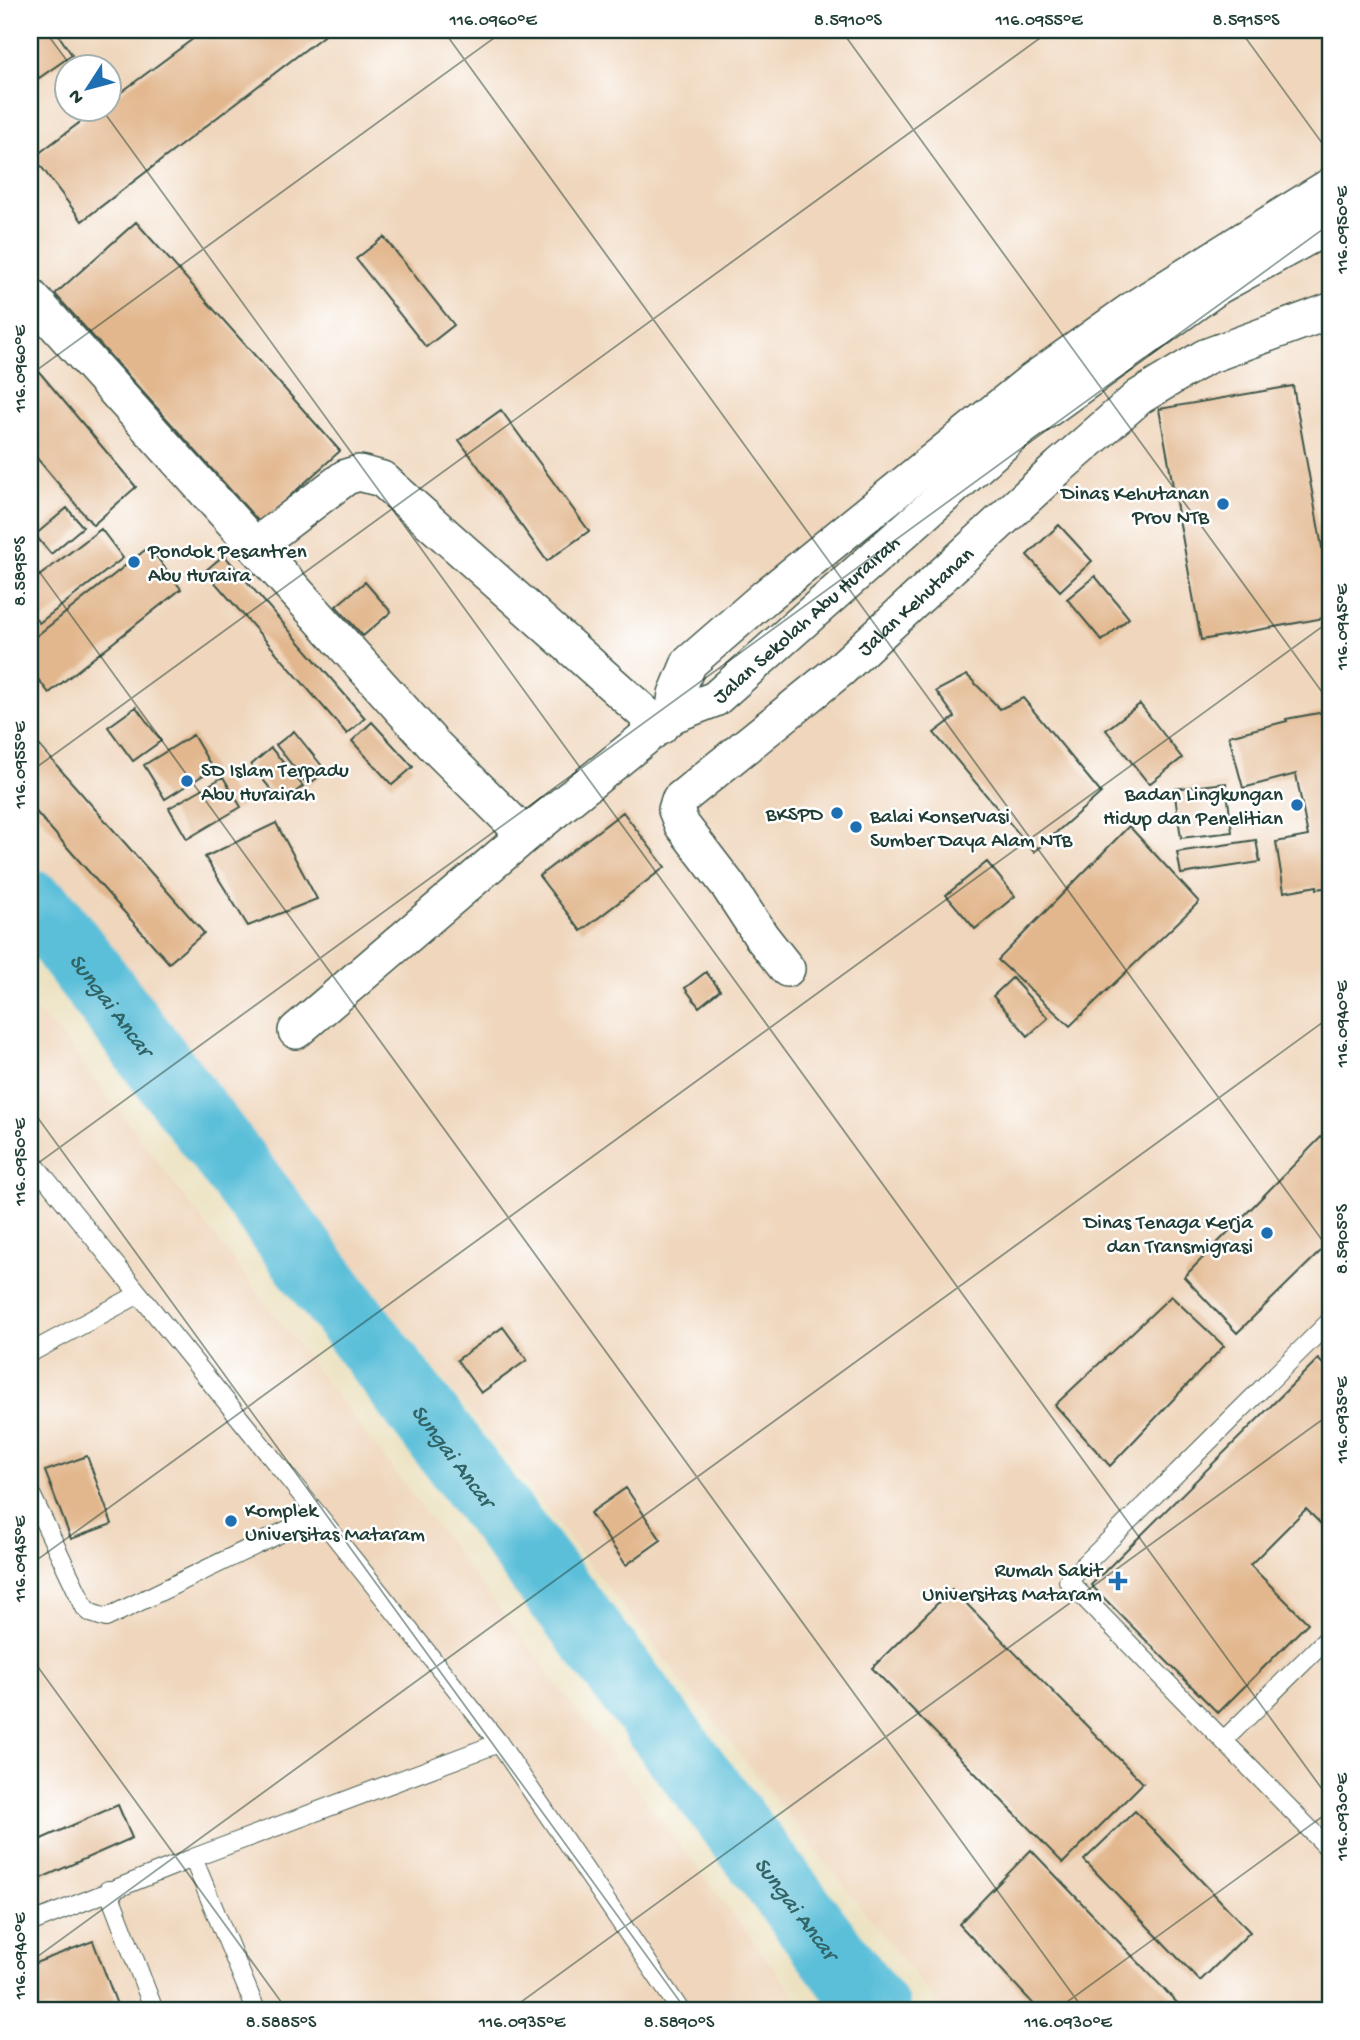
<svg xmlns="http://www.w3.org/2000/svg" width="1360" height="2040" viewBox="0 0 1360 2040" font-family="'Gochi Hand',sans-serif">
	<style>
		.built { fill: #efd6bc; fill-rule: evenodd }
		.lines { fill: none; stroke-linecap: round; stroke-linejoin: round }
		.river { stroke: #5bbfd9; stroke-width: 70 }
		.building { fill: #e2b78e }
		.lane-casing { stroke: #3e5649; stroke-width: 20 }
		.street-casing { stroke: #3e5649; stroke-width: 38 }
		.lane { stroke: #fff; stroke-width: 18 }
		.street { stroke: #fff; stroke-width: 35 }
		.ticks { fill: none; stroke: #1f3d34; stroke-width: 2; stroke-opacity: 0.45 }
		.poi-dot { fill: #1f6fb2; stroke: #fff; stroke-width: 2.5 }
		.labels { text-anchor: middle; stroke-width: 5; stroke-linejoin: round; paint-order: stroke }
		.poi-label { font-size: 21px; fill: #1f3d34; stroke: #fff; text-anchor: end }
		.street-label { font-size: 21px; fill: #1f3d34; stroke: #fff }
		.water-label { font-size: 23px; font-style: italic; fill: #316466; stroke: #fff }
		.neatline { fill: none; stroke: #1f3d34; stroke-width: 2.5 }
		.ticks-label { font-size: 18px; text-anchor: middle; fill: #1f3d34 }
	</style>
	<rect width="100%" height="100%" fill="#fff"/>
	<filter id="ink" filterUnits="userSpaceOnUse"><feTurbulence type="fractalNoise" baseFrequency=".0143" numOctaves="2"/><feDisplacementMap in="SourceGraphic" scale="14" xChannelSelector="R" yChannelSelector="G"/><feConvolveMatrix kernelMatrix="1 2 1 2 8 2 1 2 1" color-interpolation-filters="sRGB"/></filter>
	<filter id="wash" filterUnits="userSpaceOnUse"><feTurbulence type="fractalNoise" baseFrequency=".00686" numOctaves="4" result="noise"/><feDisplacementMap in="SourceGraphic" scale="28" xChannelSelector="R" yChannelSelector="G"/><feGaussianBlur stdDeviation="1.57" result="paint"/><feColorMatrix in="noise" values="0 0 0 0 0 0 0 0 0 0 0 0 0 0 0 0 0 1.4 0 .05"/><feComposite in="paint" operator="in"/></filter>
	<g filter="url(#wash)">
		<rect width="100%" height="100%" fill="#ece2c1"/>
		<!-- built -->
		<path class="built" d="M 30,30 L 1330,30 L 1330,2010 L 942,2010 L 169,1032 L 165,1035 L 30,882 ZM 66,66 L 108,66 L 108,108 L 66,108 Z
			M 30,1005 L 58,1031 L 806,2010 L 30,2010 Z"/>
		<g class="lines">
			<!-- river -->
			<path class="river" id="s1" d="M 30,904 L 44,914 L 875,2010"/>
		</g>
		<g id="blocks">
			<!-- building -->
			<path class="building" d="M 30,30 L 55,30 L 72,55 L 39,78 L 30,64 Z
				M 205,30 L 331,30 L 82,221 L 34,157 L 99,108 L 108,108 L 108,102 Z
				M 136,222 L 340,451 L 260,523 L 55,294 Z
				M 384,237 L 454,325 L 426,347 L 356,259 Z
				M 30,361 L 136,487 L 93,525 L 30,450 Z
				M 1293,386 L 1330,592 L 1330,617 L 1201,640 L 1159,409 Z
				M 501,410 L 589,531 L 547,561 L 459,440 Z
				M 67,508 L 83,527 L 51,554 L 35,535 Z
				M 1059,525 L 1092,561 L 1060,591 L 1027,555 Z
				M 101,529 L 123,558 L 39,623 L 30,611 L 30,583 Z
				M 149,547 L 181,589 L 49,693 L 30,669 L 30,641 Z
				M 224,555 L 365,718 L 347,734 L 205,571 Z
				M 1095,576 L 1129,618 L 1102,641 L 1067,599 Z
				M 365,582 L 391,612 L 363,636 L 336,606 Z
				M 967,675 L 1000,709 L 1023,698 L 1101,793 L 1034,852 L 934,733 L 955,717 L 936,691 Z
				M 1140,704 L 1182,758 L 1149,784 L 1106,730 Z
				M 136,707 L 161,741 L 133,761 L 108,727 Z
				M 1330,711 L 1330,887 L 1317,889 L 1317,886 L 1284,892 L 1276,842 L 1308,836 L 1296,774 L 1243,788 L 1229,736 L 1287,721 L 1286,719 Z
				M 372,722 L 413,767 L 392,785 L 352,741 Z
				M 294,731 L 326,771 L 308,785 L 276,745 Z
				M 30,735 L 204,933 L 169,963 L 30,805 Z
				M 193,735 L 213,769 L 165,799 L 144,765 Z
				M 271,748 L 303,786 L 282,803 L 251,765 Z
				M 223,777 L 241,807 L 187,839 L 169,808 Z
				M 1226,783 L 1232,832 L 1181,838 L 1174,789 Z
				M 623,812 L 665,867 L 581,931 L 539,876 Z
				M 276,823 L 317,899 L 248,926 L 205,857 Z
				M 1129,826 L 1199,902 L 1070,1026 L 998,960 Z
				M 1256,840 L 1260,862 L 1181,874 L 1177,852 Z
				M 987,862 L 1015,896 L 975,929 L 946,895 Z
				M 706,972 L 720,990 L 699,1007 L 685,988 Z
				M 1012,978 L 1048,1018 L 1028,1036 L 993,996 Z
				M 1330,1012 L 1330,1051 L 1329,1052 L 1322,1013 Z
				M 1326,1132 L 1330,1137 L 1330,1242 L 1237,1333 L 1184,1277 Z
				M 1171,1296 L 1224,1346 L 1110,1466 L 1055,1405 Z
				M 503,1327 L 527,1360 L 481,1393 L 457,1360 Z
				M 1318,1359 L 1330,1371 L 1330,1533 L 1306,1509 L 1250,1565 L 1308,1623 L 1218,1713 L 1091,1585 Z
				M 87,1456 L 112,1524 L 71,1539 L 45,1471 Z
				M 626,1488 L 661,1540 L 626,1565 L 590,1513 Z
				M 952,1589 L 1143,1783 L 1063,1863 L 872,1668 Z
				M 118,1805 L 132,1838 L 30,1883 L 30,1844 Z
				M 1135,1811 L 1250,1932 L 1200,1981 L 1084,1860 Z
				M 1031,1850 L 1184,2010 L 1039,2010 L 959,1924 Z
				M 93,1941 L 119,2010 L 30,2010 L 30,1965 Z"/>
		</g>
	</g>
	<g filter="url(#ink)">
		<use href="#blocks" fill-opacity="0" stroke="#3e5649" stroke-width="2"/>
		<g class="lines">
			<!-- lane casing -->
			<g class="lane-casing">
				<path id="lane" d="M 30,1159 L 318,1515 L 499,1743 L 680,2010
					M 1330,1321 L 1068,1581 L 1330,1850
					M 30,1353 L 139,1294
					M 30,1492 L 85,1608 L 91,1613 L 106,1618 L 318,1515
					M 1224,1740 L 1330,1636
					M 108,1890 L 154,2010
					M 30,1923 L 193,1858
					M 256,2010 L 193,1858 L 499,1743"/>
			</g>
			<!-- street casing -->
			<g class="street-casing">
				<g id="street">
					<path d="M 30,296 L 433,744 L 525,835"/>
					<path d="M 255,546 L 346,477 L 359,473 L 382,479 L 660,727"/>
					<path d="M 673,715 L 676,694 L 689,663 L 765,597 L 1029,383 L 1136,307 L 1330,186"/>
					<path id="s2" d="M 787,969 L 761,936 L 727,884 L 682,825 L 676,810 L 679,800 L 840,670 L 1059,467 L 1139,397 L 1205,357 L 1330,311"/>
					<path id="s3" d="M 296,1031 L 525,835 L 673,715 L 715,699 L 1016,432 L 1217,287 L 1330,225"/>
				</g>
			</g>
			<!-- lane -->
			<use href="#lane" class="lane"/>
			<!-- street -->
			<use href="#street" class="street"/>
		</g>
	</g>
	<!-- ticks -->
	<path class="ticks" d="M 44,30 L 71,66M 443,30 L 1330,1251M 841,30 L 1330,703M 1240,30 L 1330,154M 101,108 L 1330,1800M 30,375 L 505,30M 30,559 L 1084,2010M 30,772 L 1051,30M 30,1107 L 686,2010M 30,1169 L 1330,224M 30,1565 L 1330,621M 30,1656 L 287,2010M 30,1962 L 1330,1017M 510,2010 L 1330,1414M 1056,2010 L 1330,1811"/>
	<!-- markers -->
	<g class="poi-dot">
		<circle cx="1223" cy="504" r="7"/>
		<circle cx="134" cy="562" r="7"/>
		<circle cx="187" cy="781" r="7"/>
		<circle cx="1297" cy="805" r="7"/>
		<circle cx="837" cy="813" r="7"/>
		<circle cx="856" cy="827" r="7"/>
		<circle cx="1267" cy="1233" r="7"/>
		<circle cx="231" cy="1521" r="7"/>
		<path d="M1114.5 1570.5h7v7h7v7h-7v7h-7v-7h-7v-7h7z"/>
	</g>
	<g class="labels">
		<!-- poi labels -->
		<g class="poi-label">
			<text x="1209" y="499">Dinas Kehutanan<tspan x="1209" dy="24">Prov NTB</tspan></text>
			<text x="148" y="557" text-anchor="start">Pondok Pesantren<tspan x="148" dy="24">Abu Huraira</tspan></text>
			<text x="201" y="776" text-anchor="start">SD Islam Terpadu<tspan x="201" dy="24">Abu Hurairah</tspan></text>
			<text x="1283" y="800">Badan Lingkungan<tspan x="1283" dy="24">Hidup dan Penelitian</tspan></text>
			<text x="823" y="820">BKSPD</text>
			<text x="870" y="822" text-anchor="start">Balai Konservasi<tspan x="870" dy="24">Sumber Daya Alam NTB</tspan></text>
			<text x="1253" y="1228">Dinas Tenaga Kerja<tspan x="1253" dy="24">dan Transmigrasi</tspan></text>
			<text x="245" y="1516" text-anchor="start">Komplek<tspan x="245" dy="24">Universitas Mataram</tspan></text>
			<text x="1102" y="1576">Rumah Sakit<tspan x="1102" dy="24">Universitas Mataram</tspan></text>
		</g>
		<!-- street labels -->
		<g class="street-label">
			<text dy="7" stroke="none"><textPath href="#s2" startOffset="514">Jalan Kehutanan</textPath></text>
			<text dy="7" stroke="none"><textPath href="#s3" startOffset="658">Jalan Sekolah Abu Hurairah</textPath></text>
		</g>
		<!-- water labels -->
		<g class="water-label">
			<text dy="8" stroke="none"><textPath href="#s1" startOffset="130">Sungai Ancar</textPath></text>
			<text dy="8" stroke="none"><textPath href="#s1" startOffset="696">Sungai Ancar</textPath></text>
			<text dy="8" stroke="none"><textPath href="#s1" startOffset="1264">Sungai Ancar</textPath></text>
		</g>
	</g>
	<!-- margin -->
	<rect width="1360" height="2040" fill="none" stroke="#fff" stroke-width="77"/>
	<!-- north arrow -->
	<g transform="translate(88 88) rotate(234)"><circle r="33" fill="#ffffff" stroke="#a5b1ae" stroke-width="2"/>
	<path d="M0-5L12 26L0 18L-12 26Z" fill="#1f6fb2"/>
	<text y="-10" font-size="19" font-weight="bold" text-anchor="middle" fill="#1f3d34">N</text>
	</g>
	<rect x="38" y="38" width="1284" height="1964" class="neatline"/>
	<g class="ticks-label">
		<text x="493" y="25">116.0960°E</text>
		<text x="848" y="25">8.5910°S</text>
		<text x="1039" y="25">116.0955°E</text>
		<text x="1246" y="25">8.5915°S</text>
		<text transform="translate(1341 230) rotate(-90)" y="6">116.0950°E</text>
		<text transform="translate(19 369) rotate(-90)" y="6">116.0960°E</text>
		<text transform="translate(19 571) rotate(-90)" y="6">8.5895°S</text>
		<text transform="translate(1341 627) rotate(-90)" y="6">116.0945°E</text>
		<text transform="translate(19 765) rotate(-90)" y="6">116.0955°E</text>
		<text transform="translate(1341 1024) rotate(-90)" y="6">116.0940°E</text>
		<text transform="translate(19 1162) rotate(-90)" y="6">116.0950°E</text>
		<text transform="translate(1341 1239) rotate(-90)" y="6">8.5905°S</text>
		<text transform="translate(1341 1420) rotate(-90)" y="6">116.0935°E</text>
		<text transform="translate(19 1559) rotate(-90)" y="6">116.0945°E</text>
		<text transform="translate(1341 1817) rotate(-90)" y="6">116.0930°E</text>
		<text transform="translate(19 1956) rotate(-90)" y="6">116.0940°E</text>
		<text x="281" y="2027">8.5885°S</text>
		<text x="522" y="2027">116.0935°E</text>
		<text x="679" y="2027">8.5890°S</text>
		<text x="1068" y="2027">116.0930°E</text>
	</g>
</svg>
